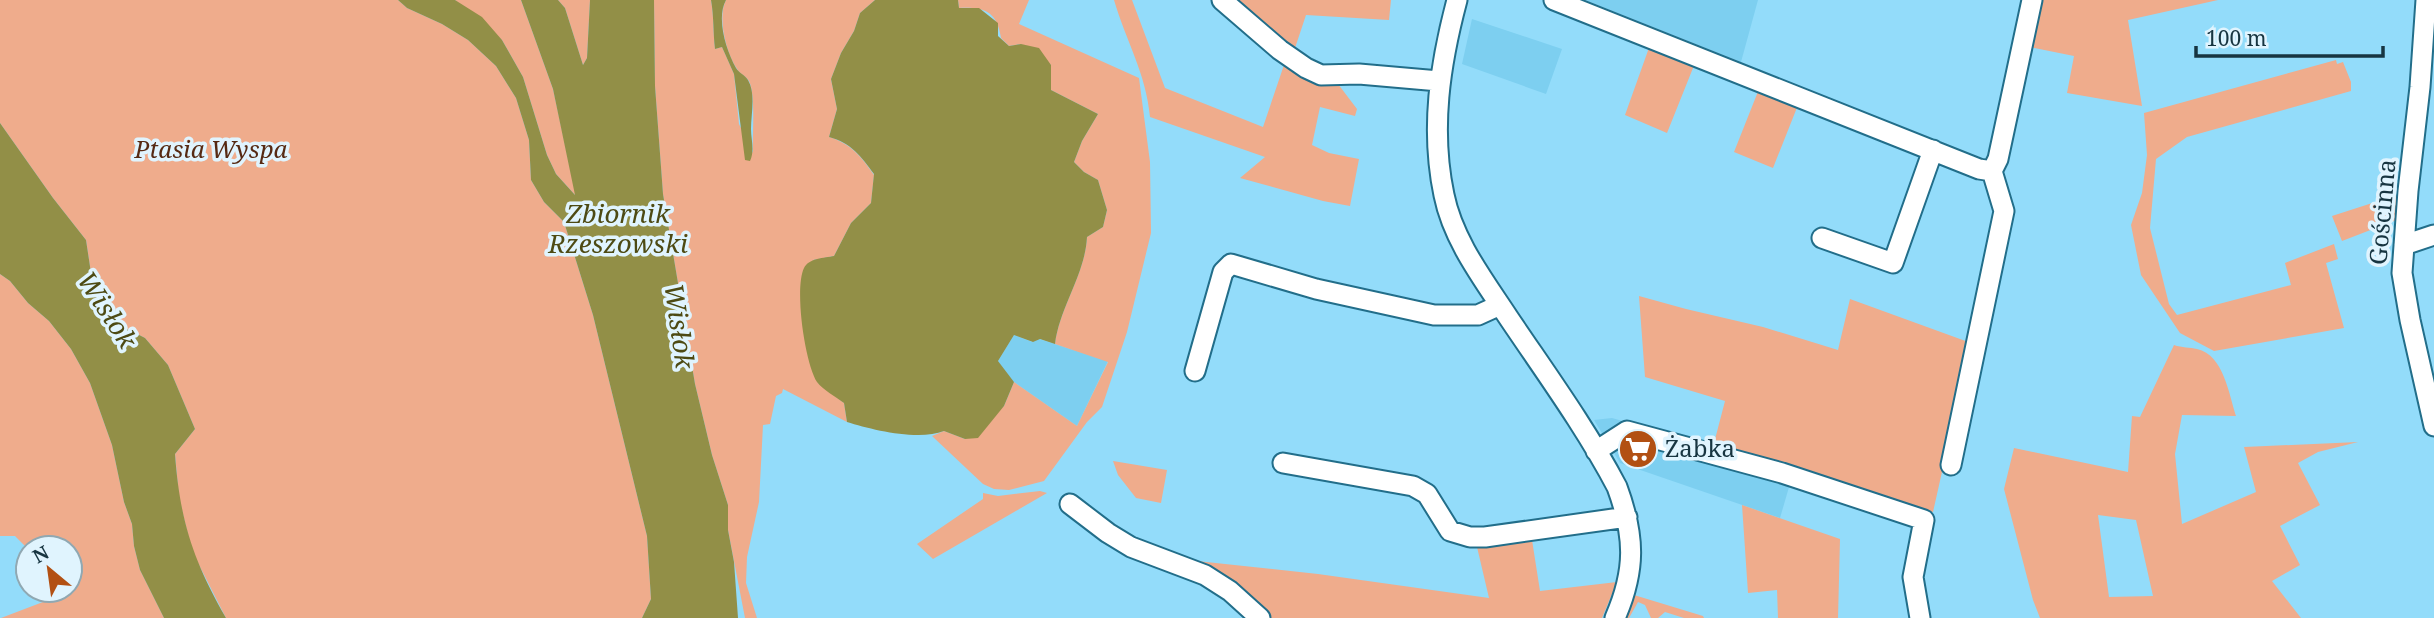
<svg xmlns="http://www.w3.org/2000/svg" width="2434" height="618" viewBox="0 0 2434 618" font-family="'Noto Serif',serif">
	<style>
		.built { fill: #7dcff0 }
		.green { fill: #efac8c; fill-rule: evenodd }
		.water { fill: #928f47 }
		.lines { fill: none; stroke-linecap: round; stroke-linejoin: round }
		.minor-casing { stroke: #226e8a; stroke-width: 23 }
		.minor { stroke: #fff; stroke-width: 19 }
		.labels { text-anchor: middle; stroke-width: 7; stroke-linejoin: round; paint-order: stroke }
		.park-label { font-size: 24px; font-style: italic; fill: #562a13; stroke: #e0f4fe }
		.street-label { font-size: 24px; fill: #173541; stroke: #e0f4fe }
		.poi-label { font-size: 24px; fill: #173541; stroke: #e0f4fe; text-anchor: start }
		.water-label { font-size: 26px; font-style: italic; fill: #4d4a13; stroke: #e0f4fe }
	</style>
	<rect width="100%" height="100%" fill="#93dcfa"/>
	<!-- built -->
	<path class="built" d="M 1585,0 L 1758,0 L 1741,62 Z
		M 1472,19 L 1562,49 L 1546,94 L 1462,64 Z
		M 1014,335 L 1032,342 L 1039,339 L 1108,361 L 1077,426 L 1014,382 L 1005,371 L 998,361 Z
		M 1612,418 L 1794,470 L 1780,518 L 1620,463 L 1594,420 Z"/>
	<!-- green -->
	<path class="green" d="M 0,0 L 398,0 L 407,8 L 442,24 L 468,40 L 496,66 L 516,98 L 529,140 L 531,180 L 544,202 L 564,222 L 593,315 L 647,536 L 651,599 L 642,618 L 226,618 L 192,551 L 179,498 L 175,454 L 195,429 L 168,365 L 145,338 L 116,323 L 91,273 L 86,240 L 53,198 L 0,123 Z
		M 455,0 L 521,0 L 553,89 L 576,196 L 556,174 L 547,155 L 523,77 L 502,40 Z
		M 558,0 L 590,0 L 587,58 L 583,65 L 565,8 Z
		M 654,0 L 711,0 C 714,17 713,32 715,49 L 722,47 L 734,74 L 739,124 L 753,153 C 752,135 756,95 749,81 C 746,76 740,74 737,69 C 726,53 717,17 726,0 L 875,0 L 860,13 L 854,31 L 841,53 L 831,79 L 837,109 L 829,137 C 851,144 861,156 874,175 L 871,203 L 851,223 L 834,256 L 813,260 L 818,383 L 844,403 L 847,422 L 783,389 L 782,393 L 776,396 L 770,424 L 763,425 L 759,502 L 747,557 L 746,583 L 757,618 L 745,618 L 728,530 L 728,505 L 712,455 L 695,384 L 663,194 L 655,86 Z
		M 958,0 L 1029,0 L 1019,24 L 1139,78 L 1150,162 L 1151,233 L 1127,332 L 1102,407 L 1087,422 L 1044,481 L 1009,490 L 994,489 L 983,484 L 932,436 L 944,431 L 965,439 L 1004,406 L 1014,382 L 1077,426 L 1108,362 L 1055,344 C 1060,306 1085,275 1087,237 L 1103,227 L 1107,210 L 1098,180 L 1084,172 L 1074,162 L 1082,141 L 1098,114 L 1051,90 L 1051,65 L 1021,44 L 1009,46 L 1001,38 C 997,11 984,7 959,8 Z
		M 1114,0 L 1132,0 L 1165,88 L 1263,127 L 1285,62 L 1335,80 L 1357,109 L 1355,116 L 1320,107 L 1312,145 L 1329,153 L 1359,159 L 1350,206 L 1323,201 L 1240,178 L 1265,157 L 1150,117 C 1146,73 1126,41 1114,0 Z
		M 1228,0 L 1391,0 L 1389,20 L 1306,15 L 1293,54 Z
		M 2035,0 L 2218,0 L 2128,20 L 2142,106 L 2067,93 L 2074,56 L 2024,46 Z
		M 1650,45 L 1695,63 L 1667,133 L 1625,115 Z
		M 2336,60 L 2337,64 L 2343,62 L 2351,82 L 2351,91 L 2187,137 L 2156,159 L 2150,228 L 2169,304 L 2177,315 L 2291,285 L 2285,263 L 2334,244 L 2338,259 L 2326,263 L 2344,328 L 2214,351 L 2180,333 L 2141,275 L 2131,225 L 2142,193 L 2147,155 L 2144,113 Z
		M 1759,89 L 1798,105 L 1773,168 L 1734,152 Z
		M 2394,196 L 2401,197 L 2399,219 L 2342,241 L 2332,216 Z
		M 0,274 L 10,281 L 28,303 L 49,321 L 71,349 L 90,383 L 112,445 L 124,502 L 132,524 L 134,546 L 140,570 L 164,618 L 1,618 L 43,602 L 41,590 L 70,590 L 70,548 L 28,549 L 15,536 L 0,536 Z
		M 1639,296 L 1686,309 L 1763,327 L 1838,350 L 1850,299 L 1971,343 L 1933,512 L 1713,447 L 1725,401 L 1645,377 Z
		M 2174,345 C 2182,348 2190,347 2197,349 C 2224,355 2229,395 2236,416 L 2182,415 L 2175,454 L 2182,524 L 2256,492 L 2244,447 L 2358,442 L 2318,452 L 2298,463 L 2320,505 L 2280,526 L 2300,565 L 2272,581 L 2301,618 L 2040,618 L 2033,600 L 2004,489 L 2014,448 L 2128,472 L 2132,416 L 2140,417 ZM 2098,515 L 2136,520 L 2153,596 L 2109,597 Z
		M 1113,461 L 1167,470 L 1161,503 L 1136,498 L 1118,475 Z
		M 1040,491 L 1047,493 L 933,559 L 917,544 L 983,499 L 983,493 L 998,496 Z
		M 1742,505 L 1840,539 L 1838,618 L 1778,618 L 1777,590 L 1748,593 Z
		M 1532,540 L 1540,591 L 1617,582 L 1602,618 L 1268,618 L 1197,561 L 1318,574 L 1489,598 L 1477,547 Z
		M 1634,595 L 1703,616 L 1704,618 L 1684,618 L 1665,612 L 1658,618 L 1651,618 L 1645,605 L 1638,602 L 1629,618 L 1625,618 Z"/>
	<!-- water -->
	<path class="water" d="M 398,0 L 455,0 L 482,17 L 502,40 L 523,77 L 547,155 L 556,174 L 575,195 L 553,89 L 521,0 L 558,0 L 565,8 L 583,65 L 587,58 L 590,0 L 654,0 L 655,86 L 663,194 L 695,384 L 712,455 L 728,505 L 728,530 L 734,562 L 738,618 L 642,618 L 651,599 L 647,536 L 593,315 L 564,222 L 544,202 L 531,180 L 529,140 L 516,98 L 496,66 L 468,40 L 442,24 L 407,8 Z
		M 711,0 L 726,0 C 716,18 726,50 736,68 C 739,73 745,75 748,80 C 756,94 751,114 751,129 C 751,140 755,150 750,161 L 745,160 L 734,74 L 722,47 L 715,49 C 713,32 714,17 711,0 Z
		M 875,0 L 958,0 L 959,8 L 979,8 L 998,23 L 998,36 L 1009,46 L 1021,44 L 1039,48 L 1051,65 L 1051,90 L 1098,114 L 1082,141 L 1074,162 L 1084,172 L 1098,180 L 1107,210 L 1103,227 L 1087,237 C 1085,275 1060,306 1055,344 L 1040,339 L 1033,342 L 1014,335 L 998,361 L 1014,382 L 1004,406 L 978,438 L 965,439 L 944,431 C 919,441 872,430 847,422 L 844,403 C 836,397 823,390 817,382 C 805,363 794,289 804,268 C 809,258 824,258 834,256 L 851,223 L 871,203 L 874,174 C 861,156 851,143 829,137 L 837,109 L 831,79 L 841,53 L 854,31 L 860,13 Z
		M 0,123 L 53,198 L 86,240 L 91,273 L 116,323 L 145,338 L 168,365 L 195,429 L 175,454 C 180,521 193,560 226,618 L 164,618 L 140,570 L 134,546 L 132,524 L 124,502 L 112,445 L 90,383 L 71,349 L 49,321 L 28,303 L 10,281 L 0,274 Z"/>
	<g class="lines">
		<!-- minor casing -->
		<g class="minor-casing">
			<path id="minor" d="M 1222,0 L 1280,50 L 1306,68 L 1321,75 L 1359,74 L 1439,81
				M 1457,0 C 1440,64 1430,129 1444,195 C 1453,240 1483,279 1508,317 C 1545,372 1586,428 1617,487 C 1635,536 1636,570 1615,618
				M 1554,0 L 1979,169 L 1992,171
				M 2426,0 L 2420,87 L 2408,191 L 2402,273 L 2410,320 L 2434,426
				M 1992,171 L 1998,159 L 2032,0
				M 1822,238 L 1893,263 L 1933,150
				M 2404,245 L 2434,235
				M 1195,371 L 1223,272 L 1231,264 L 1316,289 L 1434,315 L 1478,315 L 1500,305
				M 1596,451 L 1627,431 L 1782,473 L 1924,520 L 1913,577 L 1920,618
				M 1283,463 L 1413,486 L 1427,494 L 1450,531 L 1470,537 L 1485,537 L 1627,517
				M 1951,465 L 2004,211 L 1992,171
				M 1070,504 L 1108,533 L 1131,547 L 1205,575 L 1230,591 L 1260,618"/>
		</g>
		<!-- minor -->
		<use href="#minor" class="minor"/>
	</g>
	<!-- icons -->
	<defs>
		<g id="supermarket-disc" transform="scale(2.0125)"><circle r="9.5" fill="#b25013" stroke="#e0f4fe"/><path d="M-6-5.5h2.5l.6 2H6L4.5 2H-2.5L-4.4-4H-6ZM-1.5 3.2a1.3 1.3 0 1 0 .1 0ZM3 3.2a1.3 1.3 0 1 0 .1 0Z" fill="#fff"/></g>
	</defs>
	<g fill-rule="evenodd">
		<use href="#supermarket-disc" x="1638" y="449"/>
	</g>
	<g class="labels">
		<!-- park labels -->
		<g class="park-label">
			<text x="211" y="158">Ptasia Wyspa</text>
		</g>
		<!-- street labels -->
		<g class="street-label">
			<text transform="translate(2383 212) rotate(-85)" y="8">Gościnna</text>
		</g>
		<!-- poi labels -->
		<g class="poi-label">
			<text x="1665" y="457">Żabka</text>
		</g>
		<!-- water labels -->
		<g class="water-label">
			<text x="618" y="223">Zbiornik<tspan x="618" dy="30">Rzeszowski</tspan></text>
			<text transform="translate(107 310) rotate(57)" y="9">Wisłok</text>
			<text transform="translate(679 326) rotate(82)" y="9">Wisłok</text>
		</g>
	</g>
	<!-- north arrow -->
	<g transform="translate(49 569) rotate(331)"><circle r="33" fill="#e0f4fe" stroke="#90a8b2" stroke-width="2"/>
	<path d="M0-5L12 26L0 18L-12 26Z" fill="#b25013"/>
	<text y="-10" font-size="19" font-weight="bold" text-anchor="middle" fill="#173541">N</text>
	</g>
	<!-- scale -->
	<path d="M2196 46v10h187v-10" fill="none" stroke="#173541" stroke-width="3.5"/>
	<text x="2206" y="46" font-size="21" fill="#173541" stroke="#e0f4fe" stroke-width="5" paint-order="stroke">100 m</text>
</svg>
